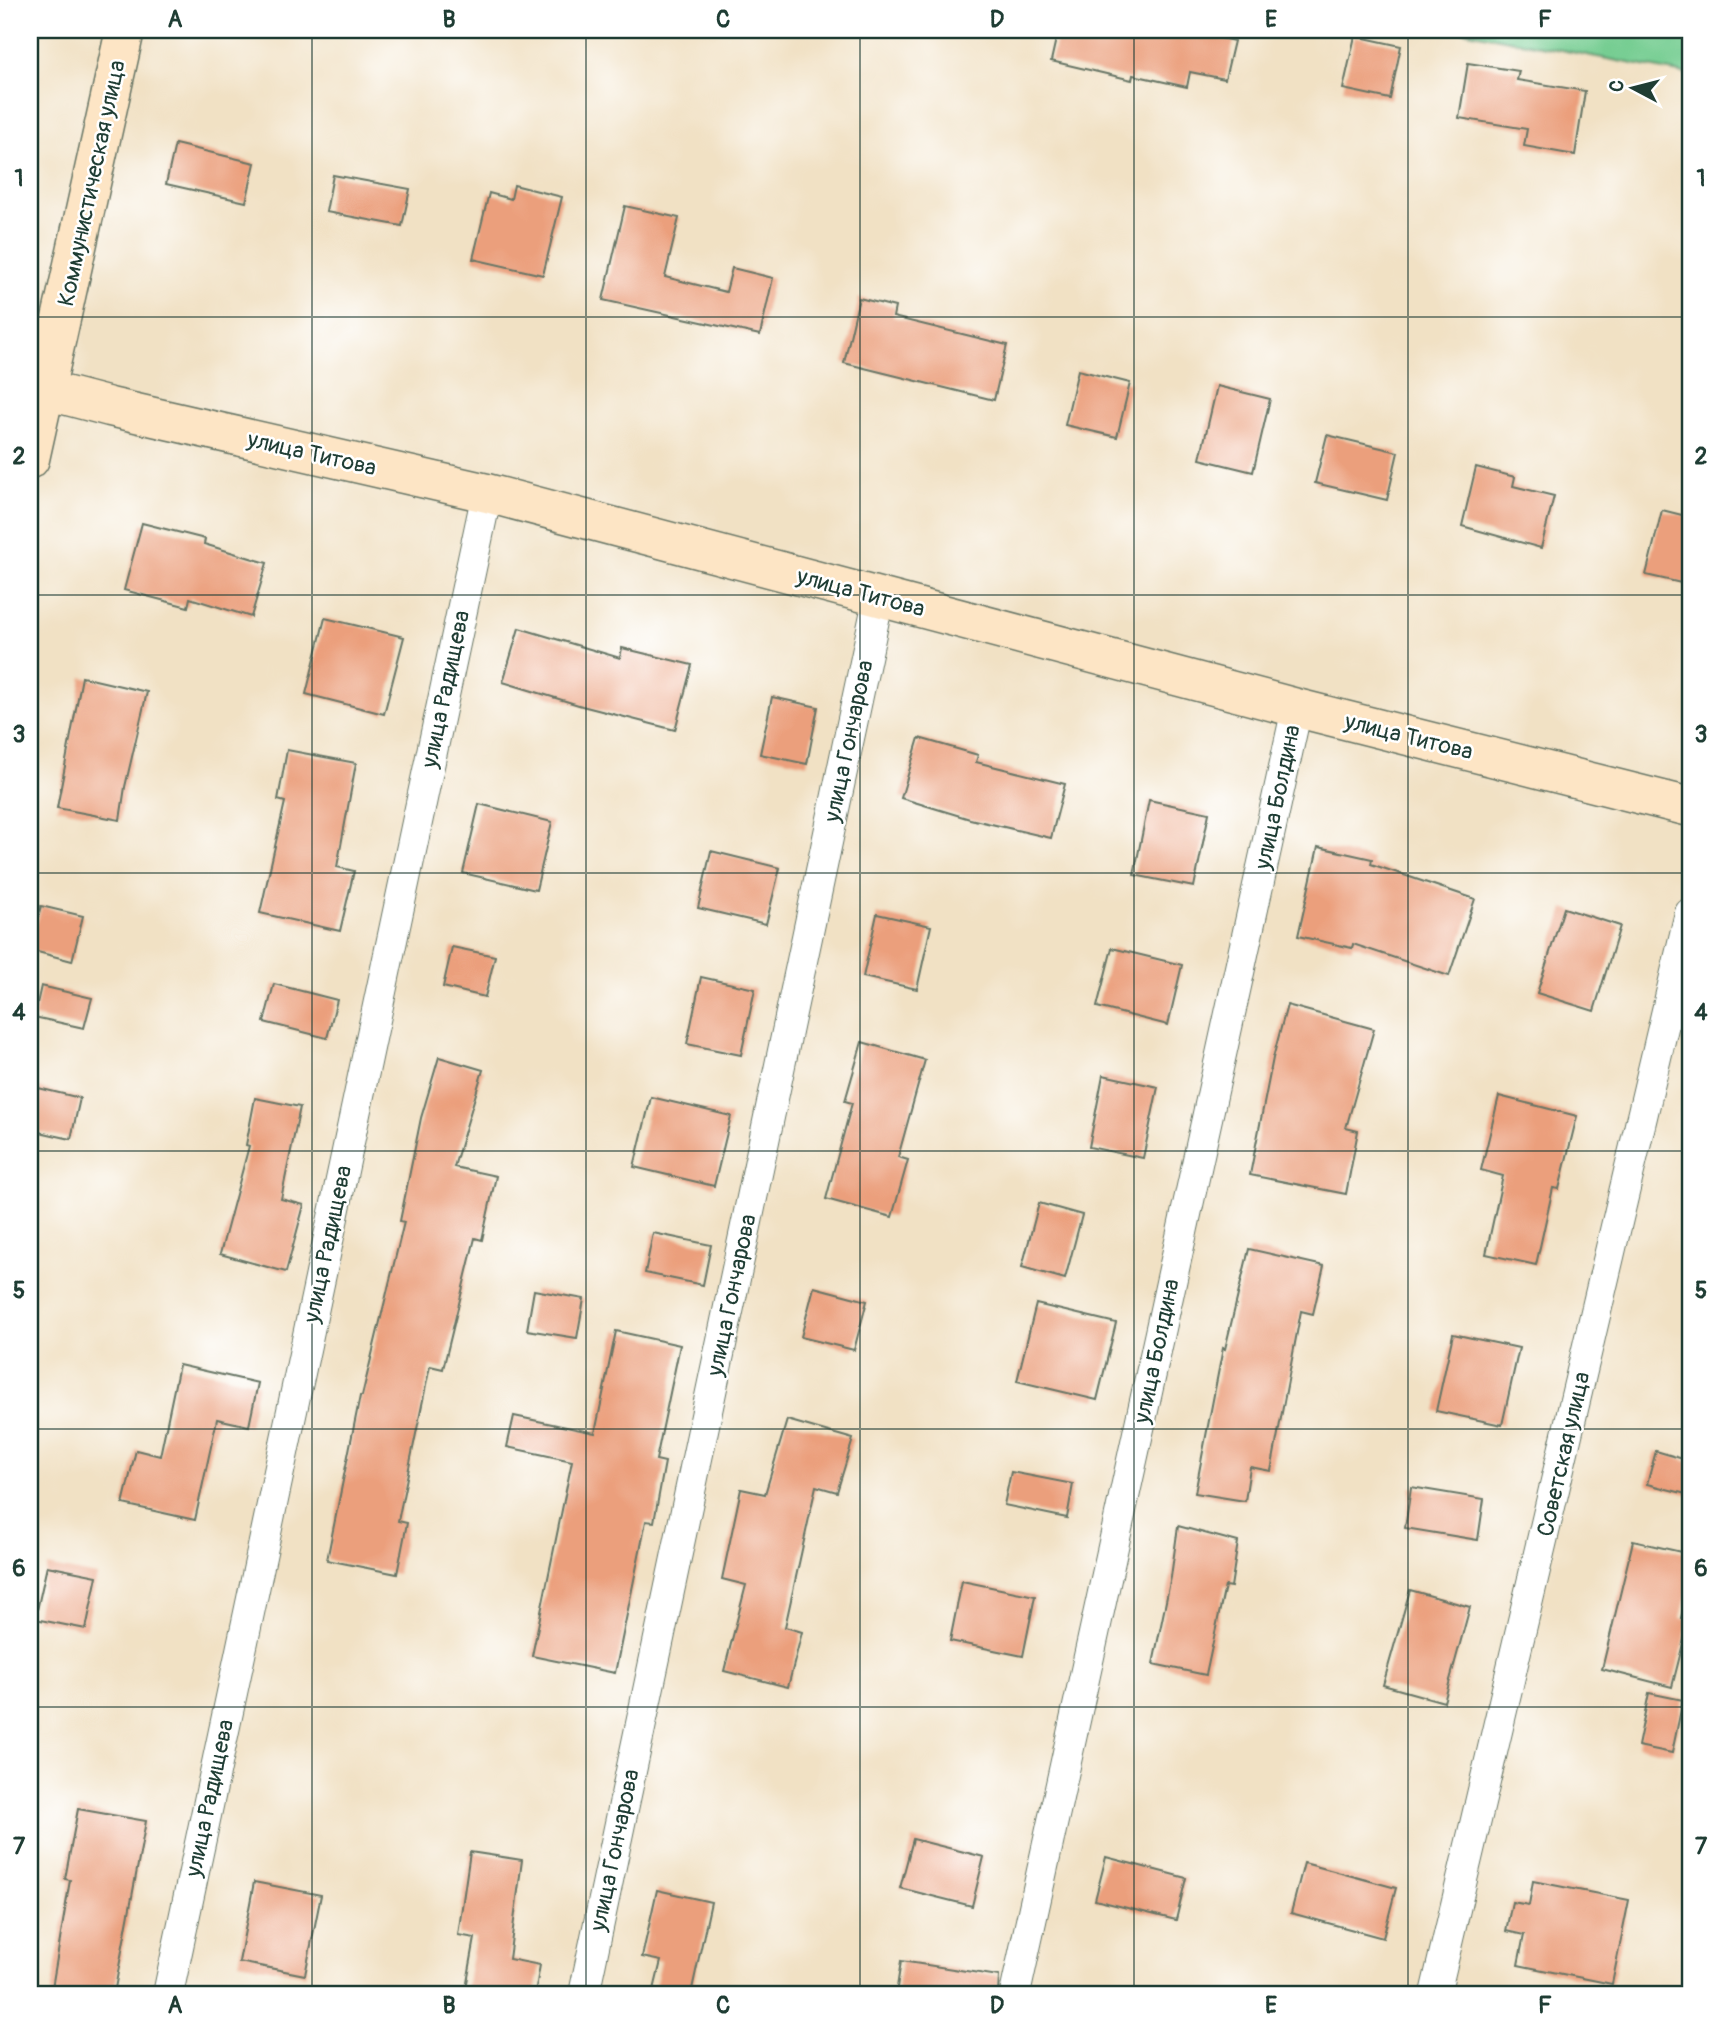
<svg xmlns="http://www.w3.org/2000/svg" width="1720" height="2024" viewBox="0 0 1720 2024" font-family="Pangolin,sans-serif">
	<style>
		.green { fill: #76cd92; stroke: #4a8563; stroke-width: 2 }
		.building { fill: #eb9f7b }
		.lines { fill: none; stroke-linecap: round; stroke-linejoin: round }
		.street-casing { stroke: #687666; stroke-width: 32 }
		.secondary-casing { stroke: #687666; stroke-width: 41 }
		.street { stroke: #fff; stroke-width: 30 }
		.secondary { stroke: #fde5c5; stroke-width: 38 }
		.grid { fill: none; stroke: #1f3d34; stroke-width: 2; stroke-opacity: 0.55 }
		.labels { text-anchor: middle; stroke-width: 5; stroke-linejoin: round; paint-order: stroke }
		.street-label { font-size: 23px; fill: #1f3d34; stroke: #fff }
		.neatline { fill: none; stroke: #1f3d34; stroke-width: 2.5 }
		.grid-label { font-size: 23px; text-anchor: middle; font-weight: bold; fill: #1f3d34 }
	</style>
	<rect width="100%" height="100%" fill="#fff"/>
	<filter id="ink" filterUnits="userSpaceOnUse"><feTurbulence type="fractalNoise" baseFrequency=".0143" numOctaves="2"/><feDisplacementMap in="SourceGraphic" scale="14" xChannelSelector="R" yChannelSelector="G"/><feConvolveMatrix kernelMatrix="1 2 1 2 8 2 1 2 1" color-interpolation-filters="sRGB"/></filter>
	<filter id="wash" filterUnits="userSpaceOnUse"><feTurbulence type="fractalNoise" baseFrequency=".00686" numOctaves="4" result="noise"/><feDisplacementMap in="SourceGraphic" scale="28" xChannelSelector="R" yChannelSelector="G"/><feGaussianBlur stdDeviation="1.57" result="paint"/><feColorMatrix in="noise" values="0 0 0 0 0 0 0 0 0 0 0 0 0 0 0 0 0 1.4 0 .05"/><feComposite in="paint" operator="in"/></filter>
	<g filter="url(#wash)">
		<rect width="100%" height="100%" fill="#f1e1c4"/>
		<!-- green -->
		<path class="green" d="M 1458,30 L 1690,30 L 1690,75 Z"/>
		<g id="blocks">
			<!-- building -->
			<path class="building" d="M 1058,30 L 1183,30 L 1234,41 L 1225,79 L 1190,72 L 1187,87 L 1133,75 L 1132,80 L 1051,61 Z
				M 1355,36 L 1401,46 L 1390,99 L 1343,89 Z
				M 1468,63 L 1519,71 L 1517,80 L 1585,91 L 1575,155 L 1524,146 L 1527,129 L 1459,118 Z
				M 175,144 L 255,163 L 246,202 L 166,184 Z
				M 333,175 L 410,189 L 402,226 L 326,212 Z
				M 514,185 L 562,197 L 543,275 L 473,259 L 489,193 L 511,199 Z
				M 625,206 L 679,218 L 665,277 L 726,292 L 732,268 L 773,278 L 760,335 L 603,300 Z
				M 859,298 L 895,307 L 893,317 L 1007,345 L 994,400 L 844,363 Z
				M 1078,370 L 1130,383 L 1117,437 L 1065,425 Z
				M 1217,386 L 1270,399 L 1253,472 L 1200,459 Z
				M 1327,435 L 1398,452 L 1387,500 L 1315,483 Z
				M 1476,467 L 1515,477 L 1513,486 L 1554,496 L 1541,548 L 1462,526 Z
				M 1662,510 L 1690,517 L 1690,585 L 1646,575 Z
				M 142,523 L 205,539 L 204,544 L 267,563 L 251,617 L 190,598 L 188,607 L 124,590 Z
				M 325,618 L 404,637 L 384,714 L 306,694 Z
				M 519,628 L 620,658 L 622,648 L 692,665 L 675,730 L 582,706 L 503,682 Z
				M 82,677 L 147,692 L 125,787 L 120,820 L 57,808 Z
				M 772,697 L 818,707 L 807,764 L 760,754 Z
				M 919,738 L 978,755 L 976,762 L 1065,784 L 1051,838 L 970,819 L 901,798 Z
				M 287,750 L 356,763 L 337,867 L 354,871 L 340,931 L 260,913 L 285,802 L 278,800 Z
				M 1149,800 L 1209,813 L 1194,887 L 1134,875 Z
				M 479,804 L 552,822 L 536,890 L 463,873 Z
				M 1318,847 L 1372,859 L 1371,864 L 1475,899 L 1449,976 L 1353,944 L 1352,948 L 1298,936 Z
				M 711,851 L 780,868 L 766,924 L 698,908 Z
				M 41,906 L 83,916 L 72,961 L 30,950 Z
				M 1564,908 L 1620,926 L 1594,1011 L 1537,993 Z
				M 877,914 L 931,926 L 917,989 L 863,977 Z
				M 452,947 L 495,956 L 485,997 L 443,987 Z
				M 1112,948 L 1182,965 L 1168,1025 L 1097,1007 Z
				M 701,977 L 755,989 L 741,1055 L 687,1044 Z
				M 274,984 L 337,1000 L 327,1038 L 264,1022 Z
				M 41,986 L 92,998 L 84,1028 L 34,1017 Z
				M 1287,1005 L 1374,1029 L 1346,1128 L 1358,1131 L 1346,1194 L 1250,1175 L 1273,1058 Z
				M 862,1042 L 925,1060 L 898,1157 L 908,1160 L 892,1217 L 826,1199 L 852,1103 L 845,1101 Z
				M 439,1057 L 483,1070 L 454,1167 L 496,1176 L 482,1240 L 475,1238 L 443,1369 L 430,1366 L 398,1521 L 407,1523 L 397,1574 L 327,1560 L 360,1396 L 362,1396 L 404,1222 L 400,1221 L 421,1118 Z
				M 1103,1075 L 1158,1087 L 1143,1158 L 1089,1147 Z
				M 30,1086 L 80,1098 L 71,1139 L 30,1130 Z
				M 1499,1096 L 1577,1116 L 1559,1189 L 1553,1188 L 1536,1265 L 1486,1254 L 1503,1176 L 1481,1170 Z
				M 651,1097 L 731,1116 L 714,1186 L 634,1167 Z
				M 255,1098 L 300,1107 L 281,1199 L 304,1205 L 286,1272 L 220,1254 L 249,1146 L 246,1145 Z
				M 1039,1203 L 1082,1215 L 1065,1279 L 1022,1267 Z
				M 653,1233 L 711,1245 L 703,1285 L 645,1273 Z
				M 1249,1249 L 1324,1266 L 1313,1314 L 1301,1311 L 1271,1471 L 1250,1467 L 1245,1501 L 1195,1493 L 1223,1348 L 1225,1349 Z
				M 814,1287 L 867,1301 L 854,1350 L 801,1337 Z
				M 534,1290 L 584,1299 L 577,1338 L 527,1330 Z
				M 1036,1304 L 1116,1323 L 1097,1400 L 1017,1381 Z
				M 616,1331 L 680,1345 L 656,1460 L 665,1462 L 654,1522 L 646,1521 L 615,1673 L 532,1656 L 572,1461 L 507,1447 L 514,1416 L 595,1433 Z
				M 1453,1334 L 1519,1348 L 1502,1425 L 1436,1411 Z
				M 179,1365 L 258,1383 L 249,1426 L 217,1419 L 195,1520 L 123,1504 L 136,1450 L 160,1456 Z
				M 787,1420 L 853,1439 L 837,1492 L 816,1486 L 785,1627 L 802,1632 L 788,1687 L 724,1671 L 746,1585 L 722,1579 L 741,1489 L 765,1494 Z
				M 1656,1451 L 1690,1461 L 1690,1495 L 1647,1484 Z
				M 1011,1472 L 1073,1484 L 1067,1518 L 1004,1505 Z
				M 1411,1487 L 1484,1499 L 1478,1540 L 1405,1528 Z
				M 1178,1526 L 1238,1542 L 1231,1587 L 1225,1586 L 1206,1675 L 1153,1664 L 1171,1577 Z
				M 1633,1541 L 1690,1554 L 1690,1581 L 1681,1618 L 1689,1620 L 1672,1687 L 1602,1669 Z
				M 47,1566 L 97,1576 L 86,1629 L 35,1619 Z
				M 962,1581 L 1035,1596 L 1023,1656 L 950,1641 Z
				M 1410,1590 L 1470,1607 L 1444,1702 L 1383,1685 Z
				M 1649,1693 L 1683,1700 L 1672,1753 L 1638,1746 Z
				M 78,1809 L 146,1821 L 114,1994 L 51,1994 L 70,1880 L 65,1879 Z
				M 913,1839 L 984,1857 L 972,1906 L 900,1888 Z
				M 470,1852 L 522,1860 L 509,1959 L 540,1965 L 535,1994 L 465,1994 L 475,1938 L 458,1935 Z
				M 1106,1857 L 1186,1878 L 1176,1920 L 1095,1900 Z
				M 1304,1863 L 1396,1888 L 1383,1938 L 1291,1913 Z
				M 1533,1881 L 1629,1900 L 1612,1984 L 1518,1965 L 1524,1935 L 1506,1931 L 1512,1902 L 1529,1905 Z
				M 254,1882 L 321,1895 L 305,1975 L 239,1962 Z
				M 657,1890 L 711,1902 L 691,1994 L 653,1994 L 661,1961 L 642,1957 Z
				M 901,1961 L 999,1976 L 998,1994 L 896,1994 Z"/>
		</g>
	</g>
	<g filter="url(#ink)">
		<use href="#blocks" fill-opacity="0" stroke="#687666" stroke-width="2"/>
		<g class="lines">
			<!-- street casing -->
			<g class="street-casing">
				<path id="street" d="M 168,1994 L 487,493
					M 584,1994 L 879,596
					M 1015,1994 L 1297,708
					M 1435,1994 L 1690,913"/>
			</g>
			<!-- secondary casing -->
			<g class="secondary-casing">
				<path id="secondary" d="M 30,386 L 110,407 L 487,493 L 1297,708 L 1690,807
					M 30,459 L 125,30"/>
			</g>
			<!-- street -->
			<use href="#street" class="street"/>
			<!-- secondary -->
			<use href="#secondary" class="secondary"/>
		</g>
	</g>
	<!-- grid -->
	<path class="grid" d="M 312,30 L 312,1994M 586,30 L 586,1994M 860,30 L 860,1994M 1134,30 L 1134,1994M 1408,30 L 1408,1994M 30,317 L 1690,317M 30,595 L 1690,595M 30,873 L 1690,873M 30,1151 L 1690,1151M 30,1429 L 1690,1429M 30,1707 L 1690,1707"/>
	<g class="labels">
		<!-- street labels -->
		<g class="street-label">
			<text transform="translate(91 183) rotate(-78)" y="8">Коммунистическая улица</text>
			<text transform="translate(312 453) rotate(13)" y="8">улица Титова</text>
			<text transform="translate(861 592) rotate(15)" y="8">улица Титова</text>
			<text transform="translate(445 689) rotate(-78)" y="8">улица Радищева</text>
			<text transform="translate(1409 736) rotate(14)" y="8">улица Титова</text>
			<text transform="translate(848 741) rotate(-78)" y="8">улица Гончарова</text>
			<text transform="translate(1277 797) rotate(-78)" y="8">улица Болдина</text>
			<text transform="translate(327 1244) rotate(-78)" y="8">улица Радищева</text>
			<text transform="translate(731 1295) rotate(-78)" y="8">улица Гончарова</text>
			<text transform="translate(1156 1351) rotate(-78)" y="8">улица Болдина</text>
			<text transform="translate(1563 1454) rotate(-77)" y="8">Советская улица</text>
			<text transform="translate(209 1798) rotate(-78)" y="8">улица Радищева</text>
			<text transform="translate(614 1850) rotate(-78)" y="8">улица Гончарова</text>
		</g>
	</g>
	<!-- margin -->
	<rect width="1720" height="2024" fill="none" stroke="#fff" stroke-width="77"/>
	<!-- north arrow -->
	<g transform="translate(1633 88) rotate(277)" stroke="#ffffff" stroke-width="5" paint-order="stroke">
	<path d="M0-5L12 26L0 18L-12 26Z" fill="#1f3d34"/>
	<text y="-10" font-size="19" font-weight="bold" text-anchor="middle" fill="#1f3d34">С</text>
	</g>
	<rect x="38" y="38" width="1644" height="1948" class="neatline"/>
	<g class="grid-label">
		<text x="175" y="27">A</text>
		<text x="449" y="27">B</text>
		<text x="723" y="27">C</text>
		<text x="997" y="27">D</text>
		<text x="1271" y="27">E</text>
		<text x="1545" y="27">F</text>
		<text x="19" y="186">1</text>
		<text x="1701" y="186">1</text>
		<text x="19" y="464">2</text>
		<text x="1701" y="464">2</text>
		<text x="19" y="742">3</text>
		<text x="1701" y="742">3</text>
		<text x="19" y="1020">4</text>
		<text x="1701" y="1020">4</text>
		<text x="19" y="1298">5</text>
		<text x="1701" y="1298">5</text>
		<text x="19" y="1576">6</text>
		<text x="1701" y="1576">6</text>
		<text x="19" y="1854">7</text>
		<text x="1701" y="1854">7</text>
		<text x="175" y="2013">A</text>
		<text x="449" y="2013">B</text>
		<text x="723" y="2013">C</text>
		<text x="997" y="2013">D</text>
		<text x="1271" y="2013">E</text>
		<text x="1545" y="2013">F</text>
	</g>
</svg>
